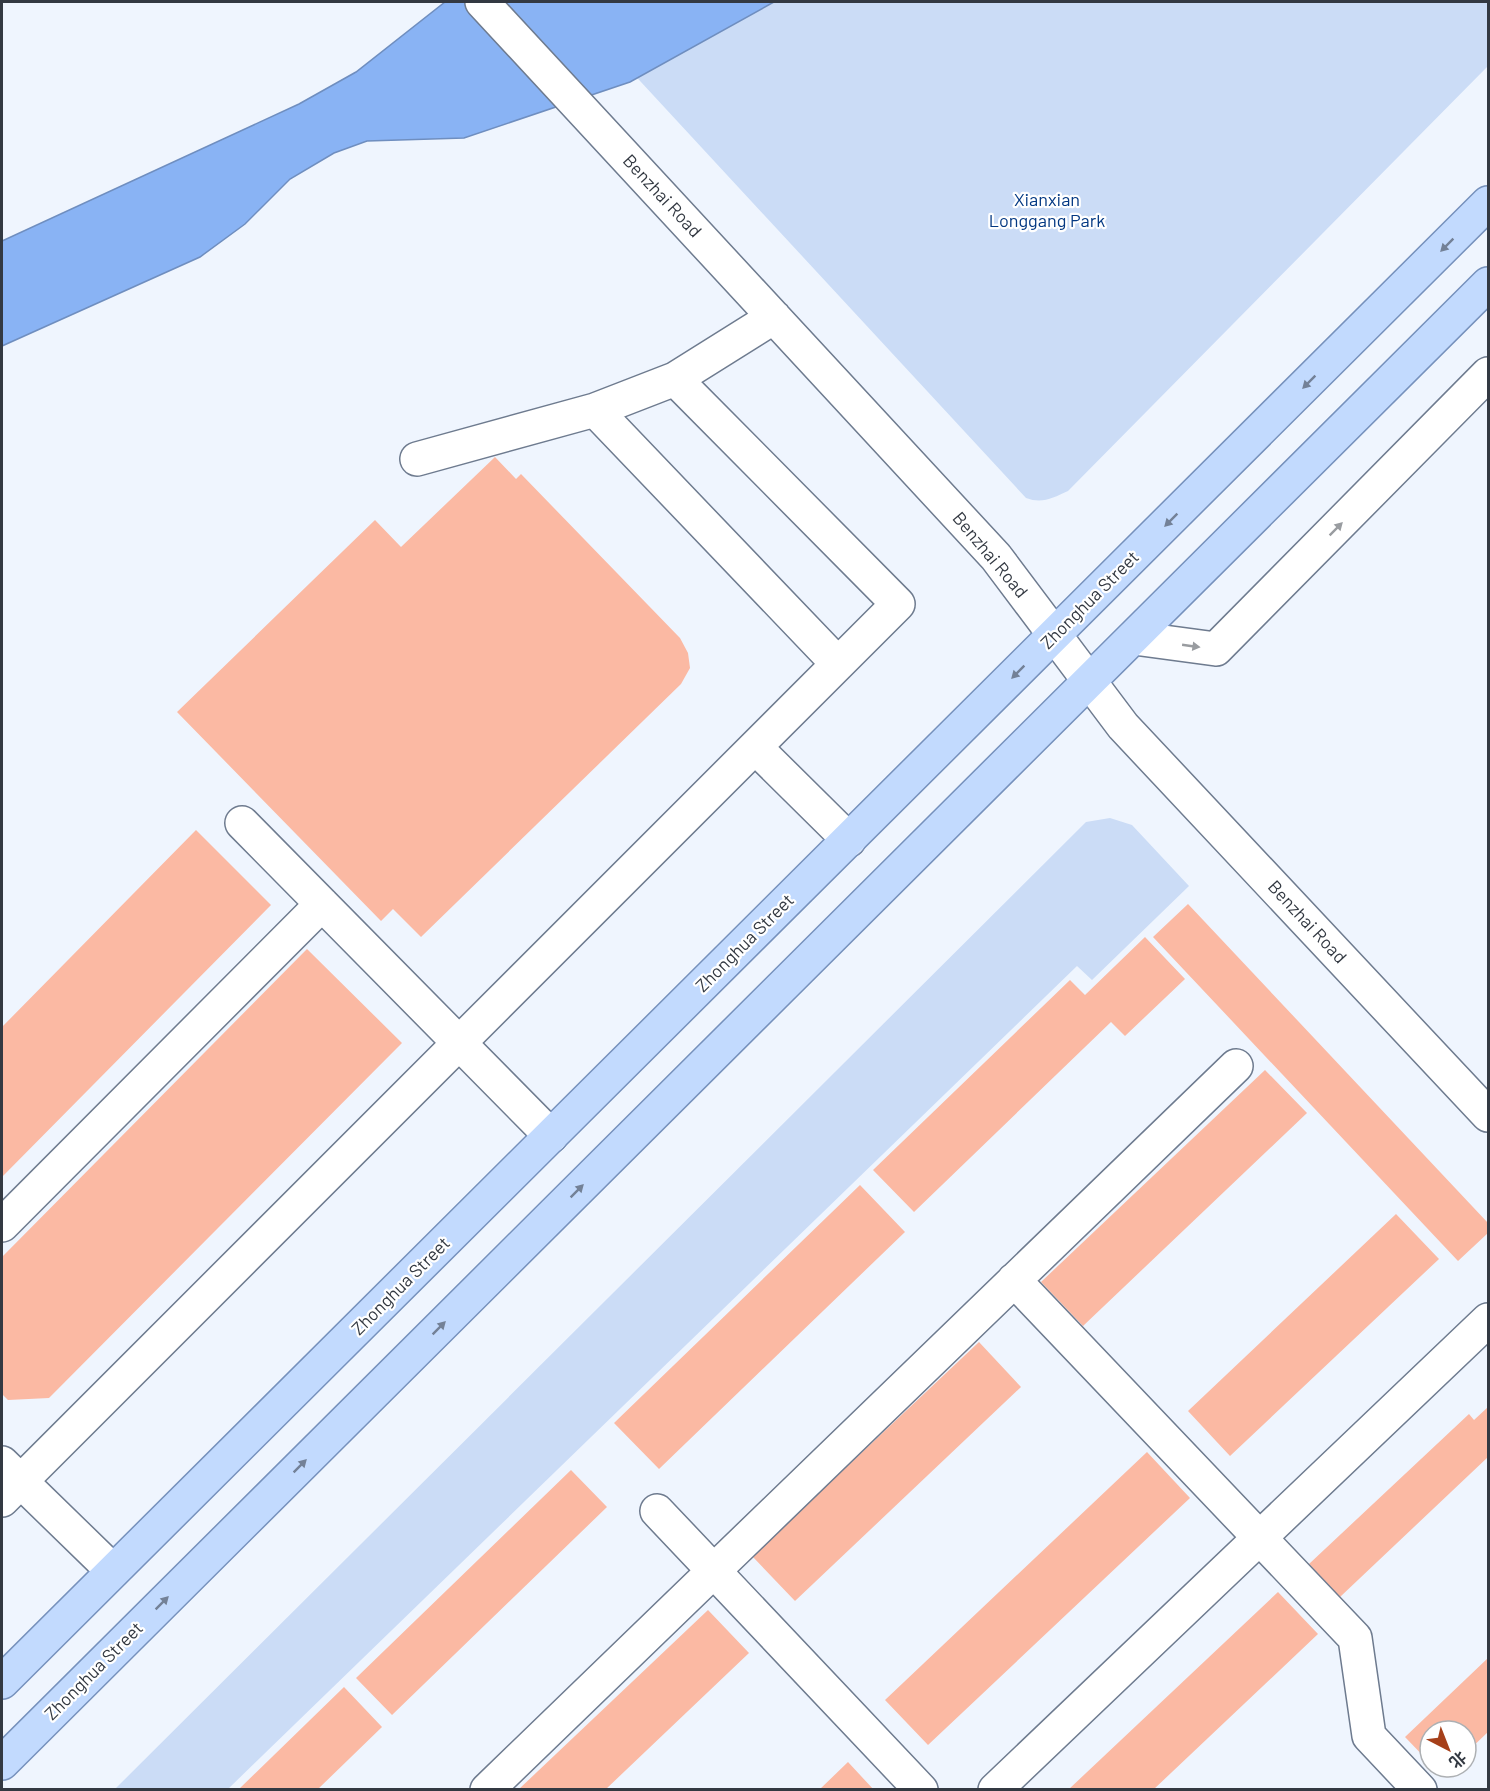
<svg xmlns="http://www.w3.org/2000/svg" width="1490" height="1791" viewBox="0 0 1490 1791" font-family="Barlow,'Noto Sans SC',sans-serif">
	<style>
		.green { fill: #cbdcf6 }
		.water { fill: #89b3f4; stroke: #6f8ebf; stroke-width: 1.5 }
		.building { fill: #fbb9a3 }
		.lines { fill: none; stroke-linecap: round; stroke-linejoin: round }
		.minor-casing { stroke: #6e7b8f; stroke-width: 36 }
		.major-casing { stroke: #7691bc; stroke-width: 36 }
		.minor { stroke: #fff; stroke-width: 33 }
		.major { stroke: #c2dafe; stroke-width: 33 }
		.oneway { fill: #738197 }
		.oneway2 { fill: #999ca0 }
		.labels { text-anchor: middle; stroke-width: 4.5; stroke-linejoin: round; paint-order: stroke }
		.street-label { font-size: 18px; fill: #333942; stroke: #fff }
		.park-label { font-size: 18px; fill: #033882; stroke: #fff }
	</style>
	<rect width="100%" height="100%" fill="#eff5fe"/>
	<!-- green -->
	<path class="green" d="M 567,2 L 1488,2 L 1488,66 L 1068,491 C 1053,498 1042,504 1026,498 Z
		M 1110,818 L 1132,825 L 1189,886 L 1092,980 L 1077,966 L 228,1789 L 115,1789 L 1086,822 Z"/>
	<!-- water -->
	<path class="water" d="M 445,2 L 774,2 L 630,82 L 464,138 L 367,141 L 334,153 L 290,179 L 245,224 L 200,257 L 2,346 L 2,241 L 299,104 L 356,72 Z"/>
	<!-- building -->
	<path class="building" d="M 495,457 L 516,479 L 521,474 L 680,638 L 688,653 L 690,668 L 681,684 L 421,937 L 393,909 L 381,921 L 177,712 L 375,520 L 401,547 Z
		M 196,830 L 271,905 L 2,1177 L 2,1027 Z
		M 1188,904 L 1488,1223 L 1488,1233 L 1458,1261 L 1153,937 Z
		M 1145,937 L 1185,979 L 1125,1036 L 1111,1022 L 914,1212 L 873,1170 L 1070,980 L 1085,995 Z
		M 307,949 L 402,1043 L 49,1398 L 8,1400 L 2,1394 L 2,1257 Z
		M 1265,1070 L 1307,1113 L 1083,1326 L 1041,1282 Z
		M 860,1185 L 905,1232 L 659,1469 L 614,1423 Z
		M 1396,1214 L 1439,1259 L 1230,1456 L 1188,1411 Z
		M 979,1342 L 1021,1387 L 795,1601 L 752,1556 Z
		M 1488,1407 L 1488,1457 L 1340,1597 L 1309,1564 L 1469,1414 L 1474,1420 Z
		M 1147,1452 L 1190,1498 L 928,1745 L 885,1700 Z
		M 571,1470 L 607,1507 L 392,1715 L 356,1678 Z
		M 1278,1592 L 1318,1634 L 1153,1790 L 1068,1790 Z
		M 708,1610 L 749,1653 L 605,1790 L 518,1790 Z
		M 1488,1658 L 1488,1732 L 1466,1753 L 1466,1731 L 1430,1731 L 1430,1763 L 1405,1737 Z
		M 344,1687 L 382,1727 L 317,1790 L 238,1790 Z
		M 848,1762 L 874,1790 L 819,1790 Z"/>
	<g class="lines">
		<!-- minor casing -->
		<g class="minor-casing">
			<path id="minor" d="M 482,2 L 996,557 L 1123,726 L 1488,1115
				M 595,410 L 838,664
				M 417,459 L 595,410 L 675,379 L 774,317
				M 1134,638 L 1216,649 L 1488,374
				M 755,747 L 849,840
				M 242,823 L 551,1136
				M 2,1225 L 322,904
				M 1014,1280 L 1355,1638 L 1369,1736 L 1420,1790
				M 2,1463 L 113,1571
				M 2,1500 L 898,604 L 675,379
				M 657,1511 L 921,1790
				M 487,1790 L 1236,1066
				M 995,1790 L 1488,1320"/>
		</g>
		<!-- major casing -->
		<g class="major-casing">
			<path id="major" d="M 2,1682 L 1488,203
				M 2,1763 L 1488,284"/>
		</g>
		<!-- minor -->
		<use href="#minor" class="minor"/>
		<!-- major -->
		<use href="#major" class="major"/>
	</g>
	<!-- one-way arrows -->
	<defs><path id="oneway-solid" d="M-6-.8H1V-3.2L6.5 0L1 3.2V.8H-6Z" transform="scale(1.5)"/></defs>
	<g class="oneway">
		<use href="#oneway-solid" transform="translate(1447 245) rotate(135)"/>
		<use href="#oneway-solid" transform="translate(1309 382) rotate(135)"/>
		<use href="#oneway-solid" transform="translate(1171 520) rotate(135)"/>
		<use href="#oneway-solid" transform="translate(1018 672) rotate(135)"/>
		<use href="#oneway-solid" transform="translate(577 1191) rotate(-45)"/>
		<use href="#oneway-solid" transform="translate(439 1328) rotate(-45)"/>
		<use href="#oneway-solid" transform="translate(300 1466) rotate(-45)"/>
		<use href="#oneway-solid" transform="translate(162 1603) rotate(-45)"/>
	</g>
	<g class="oneway2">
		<use href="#oneway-solid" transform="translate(1336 529) rotate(-45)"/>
		<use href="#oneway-solid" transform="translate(1191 646) rotate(8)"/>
	</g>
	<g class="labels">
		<!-- street labels -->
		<g class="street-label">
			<text transform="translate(662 196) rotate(47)" y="6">Benzhai Road</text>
			<text transform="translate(990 555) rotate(50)" y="6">Benzhai Road</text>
			<text transform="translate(1090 600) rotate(-45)" y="6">Zhonghua Street</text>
			<text transform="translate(1307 922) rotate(47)" y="6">Benzhai Road</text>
			<text transform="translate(745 943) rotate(-45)" y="6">Zhonghua Street</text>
			<text transform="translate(401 1286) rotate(-45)" y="6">Zhonghua Street</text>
			<text transform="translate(94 1671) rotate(-45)" y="6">Zhonghua Street</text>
		</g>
		<!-- park labels -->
		<g class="park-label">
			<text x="1047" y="206">Xianxian<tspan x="1047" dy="21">Longgang Park</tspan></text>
		</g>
	</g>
	<!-- border -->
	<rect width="1490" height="1791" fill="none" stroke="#333942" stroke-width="6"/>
	<!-- north arrow -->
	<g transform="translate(1448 1749) rotate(138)"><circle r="28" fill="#ffffff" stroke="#adb0b3" stroke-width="1.5"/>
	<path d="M0-4.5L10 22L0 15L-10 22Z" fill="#a6401a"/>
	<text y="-9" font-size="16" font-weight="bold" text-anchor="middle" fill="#333942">北</text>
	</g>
</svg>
